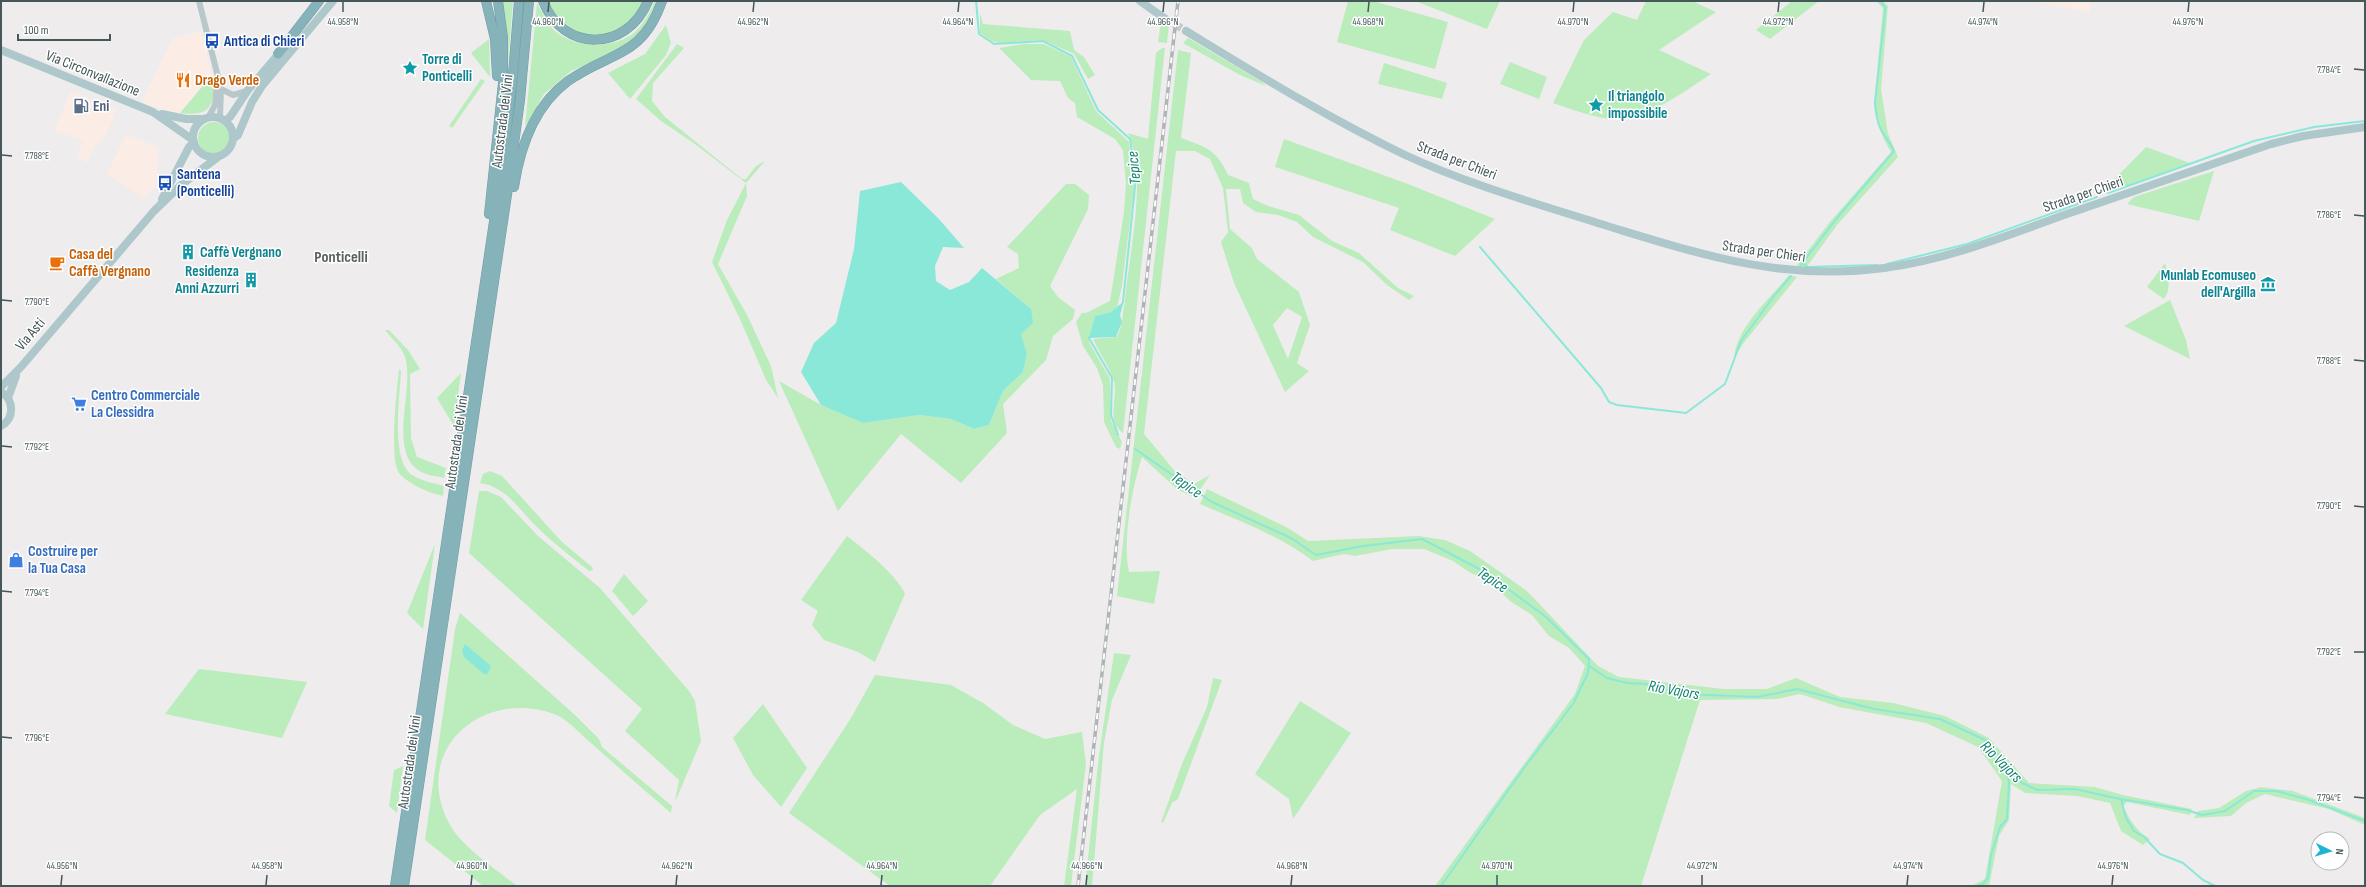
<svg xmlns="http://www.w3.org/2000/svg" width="2366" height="887" viewBox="0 0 2366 887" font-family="'Sofia Sans Condensed',sans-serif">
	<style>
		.commercial { fill: #fbece5 }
		.green { fill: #bbecbc; fill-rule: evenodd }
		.water { fill: #8ae8d8 }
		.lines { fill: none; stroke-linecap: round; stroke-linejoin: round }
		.stream { stroke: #8ae8d8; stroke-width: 2 }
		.major-tunnel { stroke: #c5c7c9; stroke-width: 8; stroke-dasharray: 8 4; stroke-linecap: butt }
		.highway-casing { stroke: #719ea6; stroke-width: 10 }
		.minor { stroke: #b8c7c9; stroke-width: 6 }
		.major { stroke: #adc7cb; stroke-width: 8 }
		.highway { stroke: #86b3ba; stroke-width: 9 }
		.rail-casing { stroke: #afb5b7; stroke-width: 3.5 }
		.rail { stroke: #fff; stroke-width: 2; stroke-dasharray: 6; stroke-linecap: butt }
		.ticks { fill: none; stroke: #465759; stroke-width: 1.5 }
		.labels { text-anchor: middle; stroke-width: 3; stroke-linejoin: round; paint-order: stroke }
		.transit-label { font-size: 15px; font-weight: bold; fill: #164399; stroke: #fff; text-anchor: start }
		.culture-label { font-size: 15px; font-weight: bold; fill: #0d838f; stroke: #fff; text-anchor: start }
		.street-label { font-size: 15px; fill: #465759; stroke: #fff }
		.food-label { font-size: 15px; font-weight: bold; fill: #c56008; stroke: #fff; text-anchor: start }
		.service-label { font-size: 15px; font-weight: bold; fill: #4e5e75; stroke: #fff; text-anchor: start }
		.shop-label { font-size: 15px; font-weight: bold; fill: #366cbe; stroke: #fff; text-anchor: start }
		.water-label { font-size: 16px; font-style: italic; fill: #118371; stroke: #fff }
		.neighbourhood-label { font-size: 16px; font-weight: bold; fill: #5a6061; stroke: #fff }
		.ticks-label { font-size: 10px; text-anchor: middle; fill: #465759; stroke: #fff; stroke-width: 3; stroke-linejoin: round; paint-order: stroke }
	</style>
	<rect width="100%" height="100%" fill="#efecee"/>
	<!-- commercial -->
	<path class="commercial" d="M 2033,1 L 2092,1 L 2089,13 Z
		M 201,31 L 212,75 L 180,113 L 159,109 L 142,102 L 172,39 Z
		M 71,91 L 117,110 L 104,139 L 96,143 L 87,163 L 77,156 L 83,141 L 54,130 Z
		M 126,134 L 156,146 L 159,153 L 156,185 L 144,198 L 107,174 Z"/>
	<!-- green -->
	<path class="green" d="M 502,1 L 513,1 L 507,77 L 507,45 Z
		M 548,1 L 644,1 C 639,8 634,21 627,27 C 599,49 561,30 548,1 Z
		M 655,1 L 660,1 L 656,11 L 633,41 L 618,51 L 571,71 L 544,94 L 525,127 L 537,3 C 541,11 546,20 551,27 C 570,49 614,50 635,32 C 644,23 650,12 655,1 Z
		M 1348,1 L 1373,1 L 1448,22 L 1435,69 L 1337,42 Z
		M 1415,1 L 1500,1 L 1487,29 Z
		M 1646,1 L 1692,1 L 1716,12 L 1659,50 L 1711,74 C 1682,93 1651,117 1615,119 C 1601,120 1567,108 1553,103 L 1584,40 L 1613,12 L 1637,20 Z
		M 1792,1 L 1819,1 L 1770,39 L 1756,30 Z
		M 1876,1 L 1883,1 L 1888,6 L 1881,89 L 1888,134 L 1898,157 L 1837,225 L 1806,268 L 1797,265 L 1829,223 L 1891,152 C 1882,136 1876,123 1874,105 L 1883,8 Z
		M 980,13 L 983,24 L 1070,31 L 1074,50 L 1084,57 L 1095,75 L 1088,79 L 1074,54 L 1043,40 L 999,43 L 991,41 L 980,33 Z
		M 1165,21 L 1169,23 L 1167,43 L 1158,42 L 1161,22 Z
		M 666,25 L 671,43 L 666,55 L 630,99 L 608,73 L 645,54 Z
		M 1188,38 L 1262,82 L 1266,86 L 1240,75 L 1183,43 Z
		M 489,39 L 490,77 L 471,53 Z
		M 677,44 L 684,48 L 653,83 L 652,101 L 665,117 L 742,179 L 746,179 L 756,166 L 765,161 L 746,183 L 747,196 L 718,264 L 747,315 L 771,366 L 778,398 L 766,380 L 740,319 L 712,262 L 727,220 L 746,183 L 695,144 L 661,121 L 636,99 Z
		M 1023,44 L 1044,44 L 1071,57 L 1096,111 L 1129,142 L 1134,188 L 1122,286 L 1117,307 L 1111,312 L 1095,316 L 1089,342 L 1110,379 L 1111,421 L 1122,442 L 1120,449 L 1116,447 L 1104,422 L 1103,385 L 1097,368 L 1083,346 L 1076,322 L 1082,313 L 1086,313 L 1110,301 L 1124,212 L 1126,184 L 1123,150 L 1115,139 L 1077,117 L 1075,103 L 1068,98 L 1060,81 L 1031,80 L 999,48 Z
		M 1162,48 L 1165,48 L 1123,433 C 1104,420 1120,397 1113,378 C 1108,365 1099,352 1093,339 L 1117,337 C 1123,325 1122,314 1125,301 C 1129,253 1148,175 1128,133 L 1148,139 L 1156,53 Z
		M 1178,50 L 1191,53 L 1181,138 C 1206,147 1217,150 1228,175 L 1249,183 L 1253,199 L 1268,206 L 1299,215 L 1332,241 L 1359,253 L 1398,288 L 1414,296 L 1409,300 L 1387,285 L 1363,262 L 1313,237 L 1297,222 L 1278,215 L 1256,212 L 1243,203 L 1240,189 L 1226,189 L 1230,229 L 1252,248 L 1257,259 L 1299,292 L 1310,325 L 1297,363 L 1309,371 L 1285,392 L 1234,283 L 1221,242 L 1228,232 L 1223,188 L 1210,159 L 1195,151 L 1176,151 L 1144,434 L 1174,470 L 1194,484 L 1210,475 L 1195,497 L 1178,490 L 1142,457 C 1132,487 1122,542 1129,572 L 1160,571 L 1154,604 L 1117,596 ZM 1287,308 L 1302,317 L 1288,359 L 1273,325 Z
		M 1510,62 L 1547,77 L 1539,99 L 1500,84 Z
		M 1384,63 L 1447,83 L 1442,99 L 1378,84 Z
		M 212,75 C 216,104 212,117 180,113 Z
		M 481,79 L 485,81 L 452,128 L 449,126 Z
		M198 138a16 16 0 1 1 32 0a16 16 0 1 1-32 0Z
		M 1284,139 L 1408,184 L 1495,219 L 1455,256 L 1390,230 L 1399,208 L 1275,167 Z
		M 2146,147 L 2190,163 L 2107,193 L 2103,191 Z
		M 2214,171 L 2199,221 L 2127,204 L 2134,197 Z
		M 1066,184 L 1075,184 L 1089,195 L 1088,209 L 1050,286 L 1058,297 L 1075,310 L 1073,319 L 1053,336 L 1046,360 L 1003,404 L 1007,433 L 961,483 L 901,434 L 838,511 L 779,381 L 821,405 L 863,423 L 919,415 L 951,419 L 974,429 L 989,425 L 1003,391 L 1023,372 L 1027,354 L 1021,334 L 1031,309 L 996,279 L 1019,268 L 1018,254 L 1007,247 Z
		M 2165,263 C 2168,275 2172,289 2164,299 L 2147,287 Z
		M 1789,275 L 1797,277 L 1745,341 L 1734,358 C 1737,326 1770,299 1789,275 Z
		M 2170,300 L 2186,340 L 2190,359 L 2124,326 Z
		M 385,330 L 389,330 L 408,350 L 420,369 L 410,374 L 411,438 L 417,457 L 446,468 L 444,478 C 435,476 425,475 418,470 C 388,449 415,387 405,357 C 402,347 391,338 385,330 Z
		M 399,369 L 401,371 C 400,395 390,460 412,475 C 421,481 434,483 444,486 L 443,496 C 429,493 408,484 399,473 C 389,460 397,388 399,369 Z
		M 461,373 L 454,426 L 437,398 Z
		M 490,471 L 502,476 L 562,542 L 592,567 L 593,570 L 589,571 C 572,557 553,543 537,527 C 519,510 507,487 480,483 L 483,474 Z
		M 1207,489 L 1288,528 L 1308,541 L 1419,536 L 1445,540 L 1470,551 L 1527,591 L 1598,666 L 1619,677 L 1724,689 L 1767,689 L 1796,678 L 1840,697 L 1893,703 L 1945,716 L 1989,738 L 2029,783 L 2095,787 L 2123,795 L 2192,809 L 2190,815 L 2127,802 L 2123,806 C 2130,820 2136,831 2150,839 L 2143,845 L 2121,831 L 2110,803 L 2077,796 L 2025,793 L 2011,784 L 2009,820 L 1999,836 L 1989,886 L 1971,886 L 1985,879 L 2002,781 L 1978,747 L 1926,723 L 1839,707 L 1800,694 L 1777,699 L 1700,700 L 1641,886 L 1435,886 L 1575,694 L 1585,666 L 1569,648 L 1549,636 L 1532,615 L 1510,601 L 1492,583 L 1469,572 L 1453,561 L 1424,549 L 1392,549 L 1355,556 L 1344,554 L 1313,561 C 1279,535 1239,521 1200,504 Z
		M 479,491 L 487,491 L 501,497 L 538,536 L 600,588 L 689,691 L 695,701 L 701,741 L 675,802 L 679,780 L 625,731 L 642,709 L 469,553 Z
		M 847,536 C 864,549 897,575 905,594 L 875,662 L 858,652 L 824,640 L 812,625 L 818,611 L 801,600 Z
		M 435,544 L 423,629 L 407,613 Z
		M 624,574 L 648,601 L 633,616 L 612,591 Z
		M 460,613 L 575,715 L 599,739 L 602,747 L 672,806 L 671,813 C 644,790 618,767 591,743 C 580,734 568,719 554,714 C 481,688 411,751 449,823 C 461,847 496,869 517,886 L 483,886 L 425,840 L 455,629 Z
		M 1114,653 L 1131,655 L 1112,700 L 1104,743 L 1092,886 L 1085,886 L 1099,755 Z
		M 199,669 L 307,682 L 282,738 L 165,714 Z
		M 875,675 L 951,685 L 983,703 L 1013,725 L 1045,739 L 1082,732 L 1086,764 L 1071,886 L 1064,886 L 1077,789 L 1040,815 L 990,886 L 890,886 L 789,813 L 851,718 Z
		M 1213,678 L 1222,680 L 1178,799 L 1172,803 L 1163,823 L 1161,822 L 1182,764 L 1207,707 Z
		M 1300,701 L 1351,733 L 1293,819 L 1289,799 L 1255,774 Z
		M 763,704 L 807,768 L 781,807 L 753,775 L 733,738 Z
		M 403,766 L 397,813 L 389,806 L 394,770 Z
		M 2261,787 L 2293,791 L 2365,818 L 2365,825 L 2329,809 L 2265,794 L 2246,803 L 2231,816 L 2194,818 L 2198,811 L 2219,808 L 2246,791 Z"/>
	<!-- water -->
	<path class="water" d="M 901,182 L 939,219 L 964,248 L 943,247 L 935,266 L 936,281 L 950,290 L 969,282 L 982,268 L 1031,309 L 1033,323 L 1021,334 L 1027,354 L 1023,372 L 1003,391 L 989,425 L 974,429 L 951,419 L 919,415 L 863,423 L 821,405 L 801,372 L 814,343 L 836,323 L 854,249 L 860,191 Z
		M 1124,301 L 1120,315 L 1122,322 L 1116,337 L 1089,338 L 1095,316 L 1111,312 Z
		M 465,644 L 491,666 L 488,674 L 484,674 L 464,657 L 462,650 Z"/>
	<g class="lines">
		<!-- stream -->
		<path class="stream" d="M 976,1 L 979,34 L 994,44 L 1043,41 L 1072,56 L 1098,110 L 1130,139 L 1136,177 L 1123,302
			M 2108,193 L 2254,141 L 2314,127 L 2365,121
			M 1480,247 L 1601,388 L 1609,402 L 1617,405 L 1686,413 L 1725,384 L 1741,341 L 1774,296 L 1791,276
			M 1802,263 L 1808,267 L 1877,265
			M 1887,264 L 1967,244 L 2097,197
			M 1800,266 L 1837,218 L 1894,151 C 1891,143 1886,140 1883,133 C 1877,124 1876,113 1875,102 L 1885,12 L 1885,7 L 1880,1
			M 1090,336 L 1089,338 L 1112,378 L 1111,415 L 1118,435
			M 1135,449 L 1212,502 L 1291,538 L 1316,555 L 1363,546 L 1422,539 L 1485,572 L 1546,617 L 1589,659 L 1588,673 L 1573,704 L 1524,768 L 1441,886
			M 1589,666 L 1607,678 L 1627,683 L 1647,684 L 1684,694 L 1757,697 L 1797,689 L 1874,709 L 1940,719 L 1987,741 L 2022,783 L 2037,790 L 2075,789 L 2115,798 L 2187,810 L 2202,815 L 2225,811 L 2254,791 L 2276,791 L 2306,799 L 2365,821
			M 2121,799 L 2126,818 L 2134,831 L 2144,837 L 2160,854 L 2183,863 L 2203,880 L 2215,886
			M 1977,886 L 1983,884 L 1988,878 L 1991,855 L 2000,827 L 2007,819 L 2009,784 L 2007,765"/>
		<!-- major-tunnel -->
		<path class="major-tunnel" d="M 1164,18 L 1186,31"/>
		<!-- highway casing -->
		<g class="highway-casing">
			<path id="highway" d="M 486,1 L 495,39 L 497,76
				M 543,1 C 563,53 627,52 648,1
				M 278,54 L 319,1
				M 514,187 C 520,147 534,106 568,81 C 611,51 642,58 662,1
				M 489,214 L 503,83 L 503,38 L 498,1
				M 395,886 L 503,161 L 513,74 L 519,1
				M 404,886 L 508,188 L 520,100 L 529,1"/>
		</g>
		<!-- minor -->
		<path class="minor" d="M 199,1 L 221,89 L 220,118
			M 221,89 L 233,95 L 247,91
			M 208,118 L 215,105 L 217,83"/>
		<!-- major -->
		<path class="major" d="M 1140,1 L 1164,18
			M 1186,31 C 1257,74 1328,118 1403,154 C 1471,186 1545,206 1617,229 C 1709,257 1786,281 1884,268 C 1947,260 2008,235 2067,214 C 2135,190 2203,167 2271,144 L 2303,136 L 2365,127
			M 1,50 L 153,112 L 193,140
			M 162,114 L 186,119 L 204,119
			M193 137a20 20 0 1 1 40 0a20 20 0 1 1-40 0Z
			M 225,121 L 230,117 L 248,90 L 282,50
			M 234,138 L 238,135 L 252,102 L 262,86 L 333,1
			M 162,199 L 189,147 L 194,142
			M 1,387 L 21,367 L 154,211 L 181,185 L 218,157
			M 1,392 C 14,400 15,418 1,426
			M 8,398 L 16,376"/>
		<!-- highway -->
		<use href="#highway" class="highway"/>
		<!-- rail casing -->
		<g class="rail-casing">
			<path id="rail" d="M 1078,886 L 1178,1"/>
		</g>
		<!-- rail -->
		<use href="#rail" class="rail"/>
	</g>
	<!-- ticks -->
	<path class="ticks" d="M 343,12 L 343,2M 548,12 L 549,2M 753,12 L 754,2M 958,12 L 959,2M 1163,12 L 1164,2M 1368,12 L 1369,2M 1573,12 L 1574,2M 1778,12 L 1779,2M 1983,12 L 1984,2M 2188,12 L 2189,2M 2354,69 L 2364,70M 2,155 L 12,156M 2354,215 L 2364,216M 2,300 L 12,301M 2354,360 L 2364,361M 2,446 L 12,447M 2354,506 L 2364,507M 2,591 L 12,592M 2354,652 L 2364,652M 2,737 L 12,738M 2354,797 L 2364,798M 61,885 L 62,875M 266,885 L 267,875M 471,885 L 472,875M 676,885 L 677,875M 881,885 L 882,875M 1086,885 L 1087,875M 1291,885 L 1292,875M 1497,885 L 1497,875M 1702,885 L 1702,875M 1907,885 L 1908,875M 2112,885 L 2113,875"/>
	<!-- icons -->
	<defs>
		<g id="bus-bare" transform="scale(1.2)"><path d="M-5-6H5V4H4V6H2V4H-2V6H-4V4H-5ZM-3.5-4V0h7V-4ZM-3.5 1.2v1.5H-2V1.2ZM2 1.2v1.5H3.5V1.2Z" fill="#1a4fb4" stroke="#fff" stroke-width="2.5" paint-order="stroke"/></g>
		<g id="sight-bare" transform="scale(1.2)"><path d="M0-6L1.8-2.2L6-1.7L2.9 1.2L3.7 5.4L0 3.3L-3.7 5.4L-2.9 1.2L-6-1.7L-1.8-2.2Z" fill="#0f9aa8" stroke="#fff" stroke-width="2.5" paint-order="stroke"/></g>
		<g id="restaurant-bare" transform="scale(1.2)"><path d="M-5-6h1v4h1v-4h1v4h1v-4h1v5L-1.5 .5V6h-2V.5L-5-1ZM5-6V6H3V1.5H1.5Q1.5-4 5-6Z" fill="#e8710a" stroke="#fff" stroke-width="2.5" paint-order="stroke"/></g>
		<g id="fuel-bare" transform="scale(1.2)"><path d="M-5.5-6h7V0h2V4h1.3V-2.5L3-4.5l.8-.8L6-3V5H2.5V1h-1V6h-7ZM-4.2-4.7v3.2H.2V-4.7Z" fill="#5c6f8a" stroke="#fff" stroke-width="2.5" paint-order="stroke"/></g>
		<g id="building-bare" transform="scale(1.2)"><path d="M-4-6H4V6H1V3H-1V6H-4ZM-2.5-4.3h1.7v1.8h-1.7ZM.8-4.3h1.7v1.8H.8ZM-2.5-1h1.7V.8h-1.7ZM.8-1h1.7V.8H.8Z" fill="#0f9aa8" stroke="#fff" stroke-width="2.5" paint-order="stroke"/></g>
		<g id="cafe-bare" transform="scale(1.2)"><path d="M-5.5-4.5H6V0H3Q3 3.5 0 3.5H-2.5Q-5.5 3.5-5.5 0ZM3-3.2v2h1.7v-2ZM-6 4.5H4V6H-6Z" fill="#e8710a" stroke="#fff" stroke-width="2.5" paint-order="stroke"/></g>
		<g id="museum-bare" transform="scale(1.2)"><path d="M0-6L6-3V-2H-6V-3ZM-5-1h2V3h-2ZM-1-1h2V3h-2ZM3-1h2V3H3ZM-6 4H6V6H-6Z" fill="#0f9aa8" stroke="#fff" stroke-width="2.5" paint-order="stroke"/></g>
		<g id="supermarket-bare" transform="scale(1.2)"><path d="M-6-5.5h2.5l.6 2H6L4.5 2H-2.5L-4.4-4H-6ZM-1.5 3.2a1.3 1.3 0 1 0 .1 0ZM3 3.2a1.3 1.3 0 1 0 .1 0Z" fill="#3f7fe0" stroke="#fff" stroke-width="2.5" paint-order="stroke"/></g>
		<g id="shop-bare" transform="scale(1.2)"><path d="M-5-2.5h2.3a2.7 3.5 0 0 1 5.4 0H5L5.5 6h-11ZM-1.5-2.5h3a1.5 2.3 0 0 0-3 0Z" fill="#3f7fe0" stroke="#fff" stroke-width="2.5" paint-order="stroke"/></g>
	</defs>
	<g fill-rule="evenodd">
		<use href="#bus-bare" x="212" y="41"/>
		<use href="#sight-bare" x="410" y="68"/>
		<use href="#restaurant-bare" x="183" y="80"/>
		<use href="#sight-bare" x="1596" y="105"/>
		<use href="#fuel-bare" x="81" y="106"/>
		<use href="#bus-bare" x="165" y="183"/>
		<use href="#building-bare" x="188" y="252"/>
		<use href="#cafe-bare" x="57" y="263"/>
		<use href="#building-bare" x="251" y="280"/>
		<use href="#museum-bare" x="2268" y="284"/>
		<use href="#supermarket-bare" x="79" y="404"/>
		<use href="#shop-bare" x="16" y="560"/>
	</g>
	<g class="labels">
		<!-- transit labels -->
		<g class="transit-label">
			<text x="224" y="46">Antica di Chieri</text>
			<text x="177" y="179">Santena<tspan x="177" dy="17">(Ponticelli)</tspan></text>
		</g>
		<!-- culture labels -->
		<g class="culture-label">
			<text x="422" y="64">Torre di<tspan x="422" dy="17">Ponticelli</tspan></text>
			<text x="1608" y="101">Il triangolo<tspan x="1608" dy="17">impossibile</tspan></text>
			<text x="200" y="257">Caffè Vergnano</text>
			<text x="239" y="276" text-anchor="end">Residenza<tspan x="239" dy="17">Anni Azzurri</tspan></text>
			<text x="2256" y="280" text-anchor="end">Munlab Ecomuseo<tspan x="2256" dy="17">dell'Argilla</tspan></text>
		</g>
		<!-- street labels -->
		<g class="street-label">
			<text transform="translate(93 73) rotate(22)" y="5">Via Circonvallazione</text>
			<text transform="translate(502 121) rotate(-83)" y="5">Autostrada dei Vini</text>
			<text transform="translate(1457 160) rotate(21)" y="5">Strada per Chieri</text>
			<text transform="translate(2083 194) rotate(-19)" y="5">Strada per Chieri</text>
			<text transform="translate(1764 251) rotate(8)" y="5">Strada per Chieri</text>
			<text transform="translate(30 334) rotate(-50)" y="5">Via Asti</text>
			<text transform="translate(456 442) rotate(-82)" y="5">Autostrada dei Vini</text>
			<text transform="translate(409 762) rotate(-82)" y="5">Autostrada dei Vini</text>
		</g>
		<!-- food labels -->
		<g class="food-label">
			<text x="195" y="85">Drago Verde</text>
			<text x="69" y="259">Casa del<tspan x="69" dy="17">Caffè Vergnano</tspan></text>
		</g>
		<!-- service labels -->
		<g class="service-label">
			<text x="93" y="111">Eni</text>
		</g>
		<!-- shop labels -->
		<g class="shop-label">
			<text x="91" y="400">Centro Commerciale<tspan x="91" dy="17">La Clessidra</tspan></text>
			<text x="28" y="556">Costruire per<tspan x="28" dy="17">la Tua Casa</tspan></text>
		</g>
		<!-- water labels -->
		<g class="water-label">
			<text transform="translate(1133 168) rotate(-95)" y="6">Tepice</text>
			<text transform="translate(1187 484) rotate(35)" y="6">Tepice</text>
			<text transform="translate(1493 579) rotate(34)" y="6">Tepice</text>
			<text transform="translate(1674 689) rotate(10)" y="6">Rio Vajors</text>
			<text transform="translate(2002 761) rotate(45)" y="6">Rio Vajors</text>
		</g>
		<!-- neighbourhood labels -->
		<g class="neighbourhood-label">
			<text x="341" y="262">Ponticelli</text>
		</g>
	</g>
	<g class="ticks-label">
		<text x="343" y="25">44.958°N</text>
		<text x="548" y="25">44.960°N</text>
		<text x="753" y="25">44.962°N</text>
		<text x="958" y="25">44.964°N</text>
		<text x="1163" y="25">44.966°N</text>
		<text x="1368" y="25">44.968°N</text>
		<text x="1573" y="25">44.970°N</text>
		<text x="1778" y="25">44.972°N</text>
		<text x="1983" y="25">44.974°N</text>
		<text x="2188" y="25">44.976°N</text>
		<text x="2329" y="73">7.784°E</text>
		<text x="37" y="159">7.788°E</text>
		<text x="2329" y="218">7.786°E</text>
		<text x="37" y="305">7.790°E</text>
		<text x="2329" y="364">7.788°E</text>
		<text x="37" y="450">7.792°E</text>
		<text x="2329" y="509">7.790°E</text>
		<text x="37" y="596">7.794°E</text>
		<text x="2329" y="655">7.792°E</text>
		<text x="37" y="741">7.796°E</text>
		<text x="2329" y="801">7.794°E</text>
		<text x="62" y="869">44.956°N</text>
		<text x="267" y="869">44.958°N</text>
		<text x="472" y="869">44.960°N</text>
		<text x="677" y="869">44.962°N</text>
		<text x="882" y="869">44.964°N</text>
		<text x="1087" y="869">44.966°N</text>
		<text x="1292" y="869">44.968°N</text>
		<text x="1497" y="869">44.970°N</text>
		<text x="1702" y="869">44.972°N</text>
		<text x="1908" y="869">44.974°N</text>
		<text x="2113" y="869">44.976°N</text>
	</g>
	<!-- border -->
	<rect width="2366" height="887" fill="none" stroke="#465759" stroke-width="4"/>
	<!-- north arrow -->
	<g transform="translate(2330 851) rotate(95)"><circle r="19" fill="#ffffff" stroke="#b5bcbd"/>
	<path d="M0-3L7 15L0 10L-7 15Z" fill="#1fb3d6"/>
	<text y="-6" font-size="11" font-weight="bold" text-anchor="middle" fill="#465759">N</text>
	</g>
	<!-- scale -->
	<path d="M18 34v6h92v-6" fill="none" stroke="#465759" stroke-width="2"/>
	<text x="24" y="34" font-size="12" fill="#465759" stroke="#ffffff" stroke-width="3" paint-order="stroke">100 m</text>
</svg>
